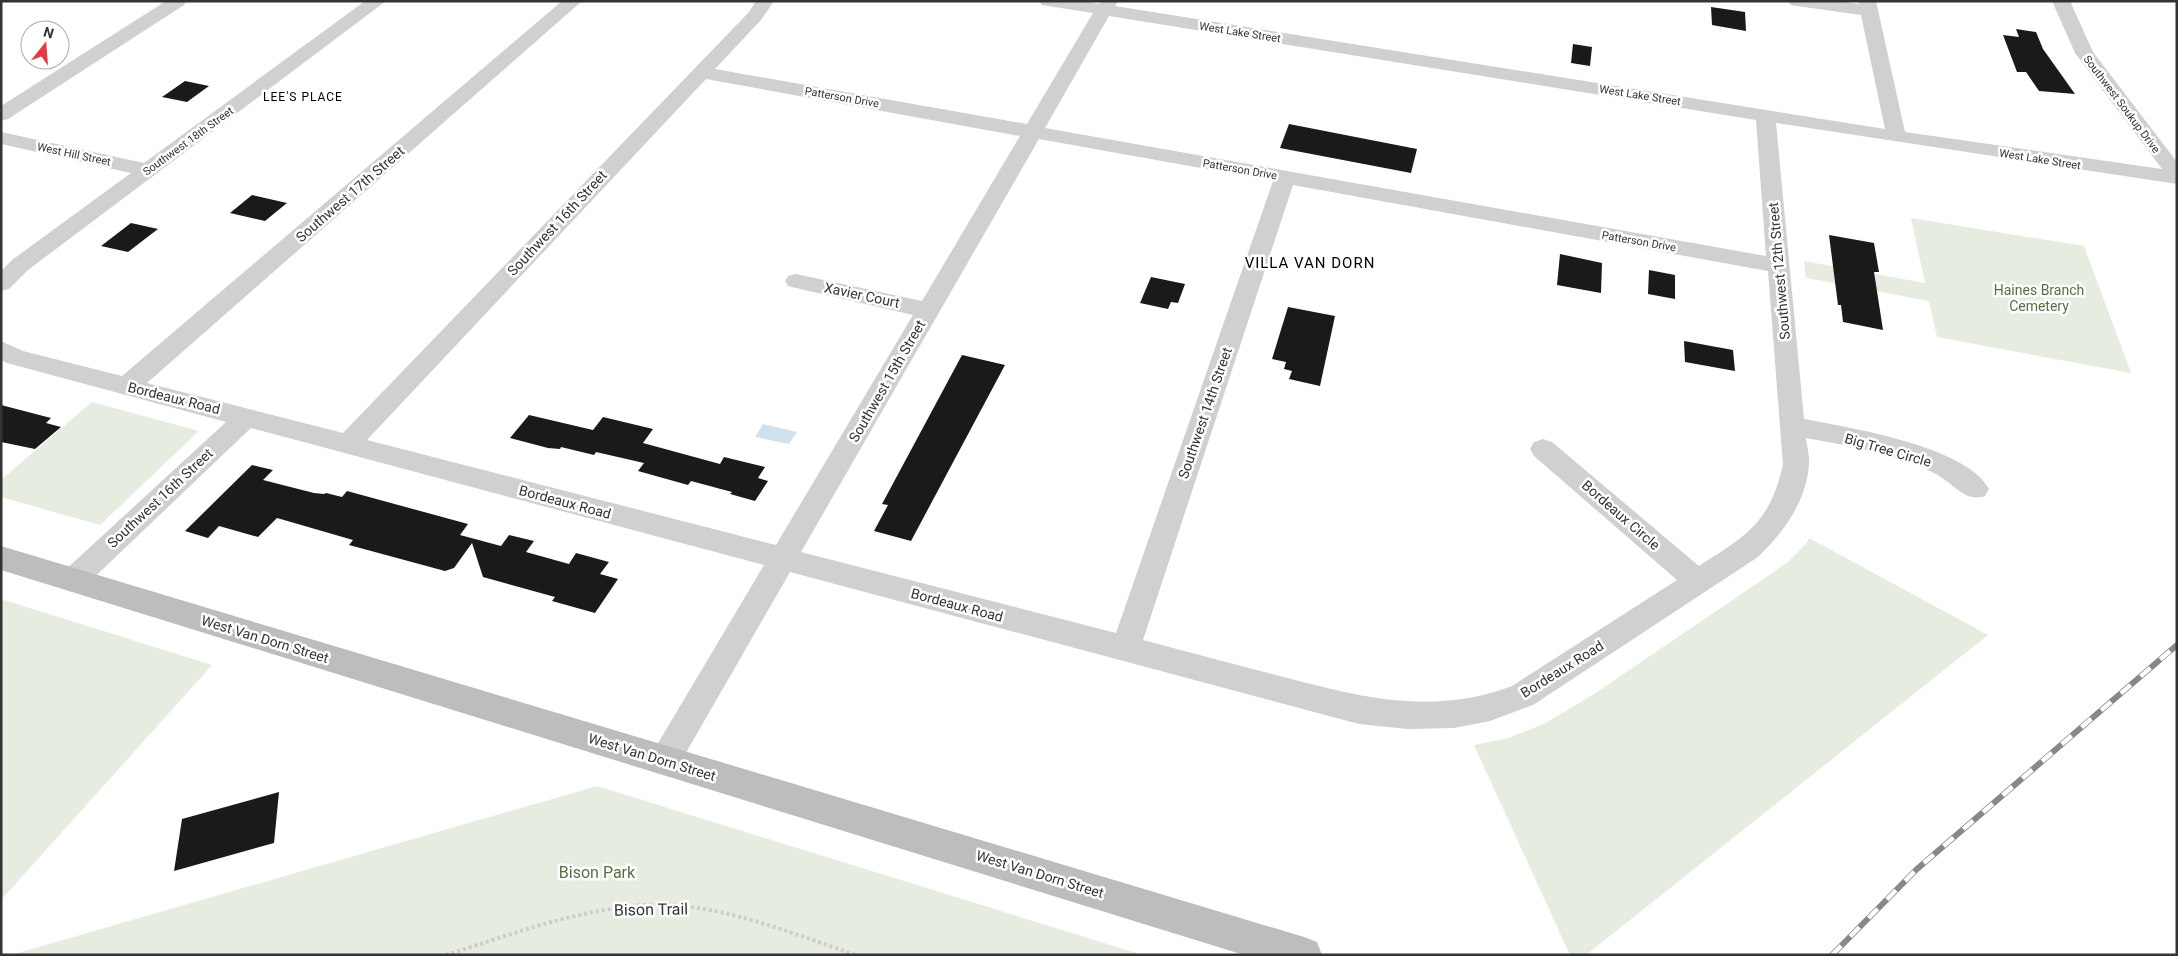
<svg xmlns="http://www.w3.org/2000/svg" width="2178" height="956" viewBox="0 0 2178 956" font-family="Roboto,sans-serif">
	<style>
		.green { fill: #e6ecdf }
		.water { fill: #cfe2ee }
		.building { fill: #1a1a1a }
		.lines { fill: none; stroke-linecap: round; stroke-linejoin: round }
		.path { stroke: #cdcdcd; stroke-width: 4; stroke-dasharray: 3 3; stroke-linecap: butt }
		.street { fill: #d0d0d0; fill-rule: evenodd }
		.secondary { fill: #bdbdbd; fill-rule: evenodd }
		.rail-casing { stroke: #888; stroke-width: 6 }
		.rail { stroke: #fff; stroke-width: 4.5; stroke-dasharray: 13; stroke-linecap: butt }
		.labels { text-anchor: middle; stroke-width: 5; stroke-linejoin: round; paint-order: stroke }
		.far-street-label { font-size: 11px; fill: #333; stroke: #fff }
		.far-neighbourhood-label { font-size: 12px; letter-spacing: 1px; fill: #000; stroke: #fff }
		.street-label { font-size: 14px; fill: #333; stroke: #fff }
		.park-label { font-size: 14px; fill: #56703f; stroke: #fff }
		.neighbourhood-label { font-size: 15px; letter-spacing: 1px; fill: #000; stroke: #fff }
		.near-park-label { font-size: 16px; fill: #56703f; stroke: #fff }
		.near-street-label { font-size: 16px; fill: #333; stroke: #fff }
	</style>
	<rect width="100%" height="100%" fill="#fff"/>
	<!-- green -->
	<path class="green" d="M 1911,218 L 2084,246 L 2131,373 L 1937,337 L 1929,301 L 1806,278 L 1804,261 L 1925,283 Z
		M 92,402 L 199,431 L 100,525 L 1,497 L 1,480 Z
		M 1809,538 L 1988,635 L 1586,955 L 1570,955 L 1474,745 L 1505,739 L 1544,724 L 1594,694 L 1787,563 L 1806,544 Z
		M 1,599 L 212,665 L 1,900 Z
		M 597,786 L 1143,955 L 11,955 Z"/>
	<!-- water -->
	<path class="water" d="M 763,424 L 797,432 L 789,444 L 755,437 Z"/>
	<!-- building -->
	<path class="building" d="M 1711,7 L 1745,12 L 1746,31 L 1712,25 Z
		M 2016,29 L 2036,32 L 2043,49 L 2075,94 L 2039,91 L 2026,72 L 2017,72 L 2003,35 L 2019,37 Z
		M 1573,44 L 1592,47 L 1590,66 L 1571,63 Z
		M 185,81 L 209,86 L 187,102 L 162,97 Z
		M 1289,124 L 1417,149 L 1411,173 L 1280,148 Z
		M 252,195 L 287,203 L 265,221 L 230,213 Z
		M 131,223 L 158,229 L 128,252 L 101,246 Z
		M 1829,235 L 1874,243 L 1879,272 L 1874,272 L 1883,330 L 1843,322 L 1841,305 L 1838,305 Z
		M 1560,254 L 1602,263 L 1601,293 L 1557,285 Z
		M 1649,270 L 1675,275 L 1675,299 L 1648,294 Z
		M 1151,277 L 1185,284 L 1178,303 L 1171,302 L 1168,309 L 1140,303 Z
		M 1288,307 L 1335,316 L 1320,386 L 1289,379 L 1292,371 L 1284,369 L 1286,362 L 1272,359 Z
		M 1684,341 L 1733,350 L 1735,371 L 1685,362 Z
		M 962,355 L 1005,365 L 911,541 L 874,531 L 888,505 L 882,504 Z
		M 1,405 L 51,418 L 46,423 L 61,427 L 35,449 L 1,442 Z
		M 529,415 L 593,430 L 603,417 L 653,429 L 643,443 L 720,464 L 724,457 L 765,467 L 758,478 L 768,481 L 755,501 L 730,494 L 732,492 L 691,481 L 688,485 L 638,471 L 644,463 L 596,452 L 594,455 L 561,447 L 560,449 L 548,448 L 510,438 Z
		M 252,465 L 273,470 L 263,480 L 314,493 L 324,494 L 326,493 L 342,497 L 347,491 L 468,524 L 460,535 L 501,546 L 509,535 L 534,541 L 526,552 L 569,564 L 576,553 L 609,562 L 600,574 L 618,579 L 595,613 L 552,601 L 555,597 L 483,577 L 472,543 L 454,568 L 445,571 L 349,545 L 353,540 L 277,518 L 258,537 L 219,526 L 208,538 L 185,531 Z
		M 279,792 L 274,843 L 174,871 L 182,819 Z"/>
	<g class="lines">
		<!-- path -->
		<path class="path" d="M 446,955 C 516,933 610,897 684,906 C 743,913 800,936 856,955"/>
		<!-- street -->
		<path class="street" d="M 166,1 L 187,1 L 184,5 L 8,119 L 1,121 L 1,106 Z
			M 365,1 L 386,1 L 28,270 L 9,289 L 1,291 L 1,271 L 12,260 L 131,173 L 1,144 L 1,132 L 144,163 Z
			M 562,1 L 582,1 L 147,383 L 343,433 L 749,12 L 756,1 L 774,1 L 761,20 L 715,69 L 1027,124 L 1093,13 L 1048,6 L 1042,5 L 1039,1 L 1083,1 L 1099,4 L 1100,1 L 1118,1 L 1115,6 L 1885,129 L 1861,15 L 1797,6 L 1791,5 L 1788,1 L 1837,1 L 1859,4 L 1858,1 L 1876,1 L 1905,132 L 2162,169 L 2075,53 L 2052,1 L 2070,1 L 2093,52 L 2177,162 L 2177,184 L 1776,123 L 1804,419 C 1850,428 1966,446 1989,489 L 1985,496 C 1965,503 1953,483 1936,474 C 1897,453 1849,446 1806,438 C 1807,447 1810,457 1809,465 C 1806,502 1783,533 1758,557 L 1533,705 L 1490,721 L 1454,728 L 1407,729 L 1359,724 L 790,572 L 676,770 L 665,774 L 654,770 L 649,760 L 654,750 L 764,565 L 251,428 L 83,588 L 73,592 L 63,588 L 59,580 L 63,572 L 226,422 L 7,363 L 1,360 L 1,341 L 23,351 L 122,376 ZM 1109,16 L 1756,120 L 1766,256 L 1045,128 ZM 706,79 L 1020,136 L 922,301 L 796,274 L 788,276 L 785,281 L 788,286 L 796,288 L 913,315 L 776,545 L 367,440 ZM 1039,139 L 1273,181 L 1116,633 L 801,552 ZM 1293,185 L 1768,271 L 1783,465 C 1769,524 1747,535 1699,566 L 1552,442 L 1543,439 L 1534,442 L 1530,449 L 1534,456 L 1677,580 L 1512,686 C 1429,717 1357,696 1276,675 C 1231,663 1187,652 1143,640 Z"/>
		<!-- secondary -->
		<path class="secondary" d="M 1,546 L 1304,937 L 1317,942 L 1322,955 L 1244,955 L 1,570 Z"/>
		<!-- rail casing -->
		<g class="rail-casing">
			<path id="rail" d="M 1832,955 L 1917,869 L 2177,645"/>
		</g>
		<!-- rail -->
		<use href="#rail" class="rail"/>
	</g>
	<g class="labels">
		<!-- far-street labels -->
		<g class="far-street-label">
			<text transform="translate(1240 32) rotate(9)" y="4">West Lake Street</text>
			<text transform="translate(1640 95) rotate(9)" y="4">West Lake Street</text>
			<text transform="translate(842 97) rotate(10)" y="4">Patterson Drive</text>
			<text transform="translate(2122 104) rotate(53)" y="4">Southwest Soukup Drive</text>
			<text transform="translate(188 141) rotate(-36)" y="4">Southwest 18th Street</text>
			<text transform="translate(74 154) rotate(12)" y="4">West Hill Street</text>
			<text transform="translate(2040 159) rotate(9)" y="4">West Lake Street</text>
			<text transform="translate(1240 169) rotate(10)" y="4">Patterson Drive</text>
			<text transform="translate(1639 241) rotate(10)" y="4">Patterson Drive</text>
		</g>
		<!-- far-neighbourhood labels -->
		<g class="far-neighbourhood-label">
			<text x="303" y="101">LEE'S PLACE</text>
		</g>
		<!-- street labels -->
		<g class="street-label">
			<text transform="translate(350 194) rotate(-41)" y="5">Southwest 17th Street</text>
			<text transform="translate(557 223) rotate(-47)" y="5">Southwest 16th Street</text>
			<text transform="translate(1779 271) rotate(-95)" y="5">Southwest 12th Street</text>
			<text transform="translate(862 295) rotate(12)" y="5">Xavier Court</text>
			<text transform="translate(887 381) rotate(-60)" y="5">Southwest 15th Street</text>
			<text transform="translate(174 398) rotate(14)" y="5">Bordeaux Road</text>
			<text transform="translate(1205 413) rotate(-71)" y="5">Southwest 14th Street</text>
			<text transform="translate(1888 450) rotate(16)" y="5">Big Tree Circle</text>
			<text transform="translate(160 498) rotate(-43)" y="5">Southwest 16th Street</text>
			<text transform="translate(565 502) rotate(15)" y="5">Bordeaux Road</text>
			<text transform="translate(1621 515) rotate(41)" y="5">Bordeaux Circle</text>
			<text transform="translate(957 605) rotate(15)" y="5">Bordeaux Road</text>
			<text transform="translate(265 639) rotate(17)" y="5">West Van Dorn Street</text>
			<text transform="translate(1562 669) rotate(-32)" y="5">Bordeaux Road</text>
			<text transform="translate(652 757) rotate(17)" y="5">West Van Dorn Street</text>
			<text transform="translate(1040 874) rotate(17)" y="5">West Van Dorn Street</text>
		</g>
		<!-- park labels -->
		<g class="park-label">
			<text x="2039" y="295">Haines Branch<tspan x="2039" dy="16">Cemetery</tspan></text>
		</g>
		<!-- neighbourhood labels -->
		<g class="neighbourhood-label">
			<text x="1310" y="268">VILLA VAN DORN</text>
		</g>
		<!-- near-park labels -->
		<g class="near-park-label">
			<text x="597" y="878">Bison Park</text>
		</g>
		<!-- near-street labels -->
		<g class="near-street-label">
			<text transform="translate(651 909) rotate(-1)" y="6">Bison Trail</text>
		</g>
	</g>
	<!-- border -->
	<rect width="2178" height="956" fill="none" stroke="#333333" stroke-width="5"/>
	<!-- north arrow -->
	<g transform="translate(45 45) rotate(17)"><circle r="24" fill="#ffffff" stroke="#adadad"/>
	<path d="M0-4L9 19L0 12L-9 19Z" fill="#e63946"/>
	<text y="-8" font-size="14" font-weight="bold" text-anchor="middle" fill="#333333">N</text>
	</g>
</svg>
